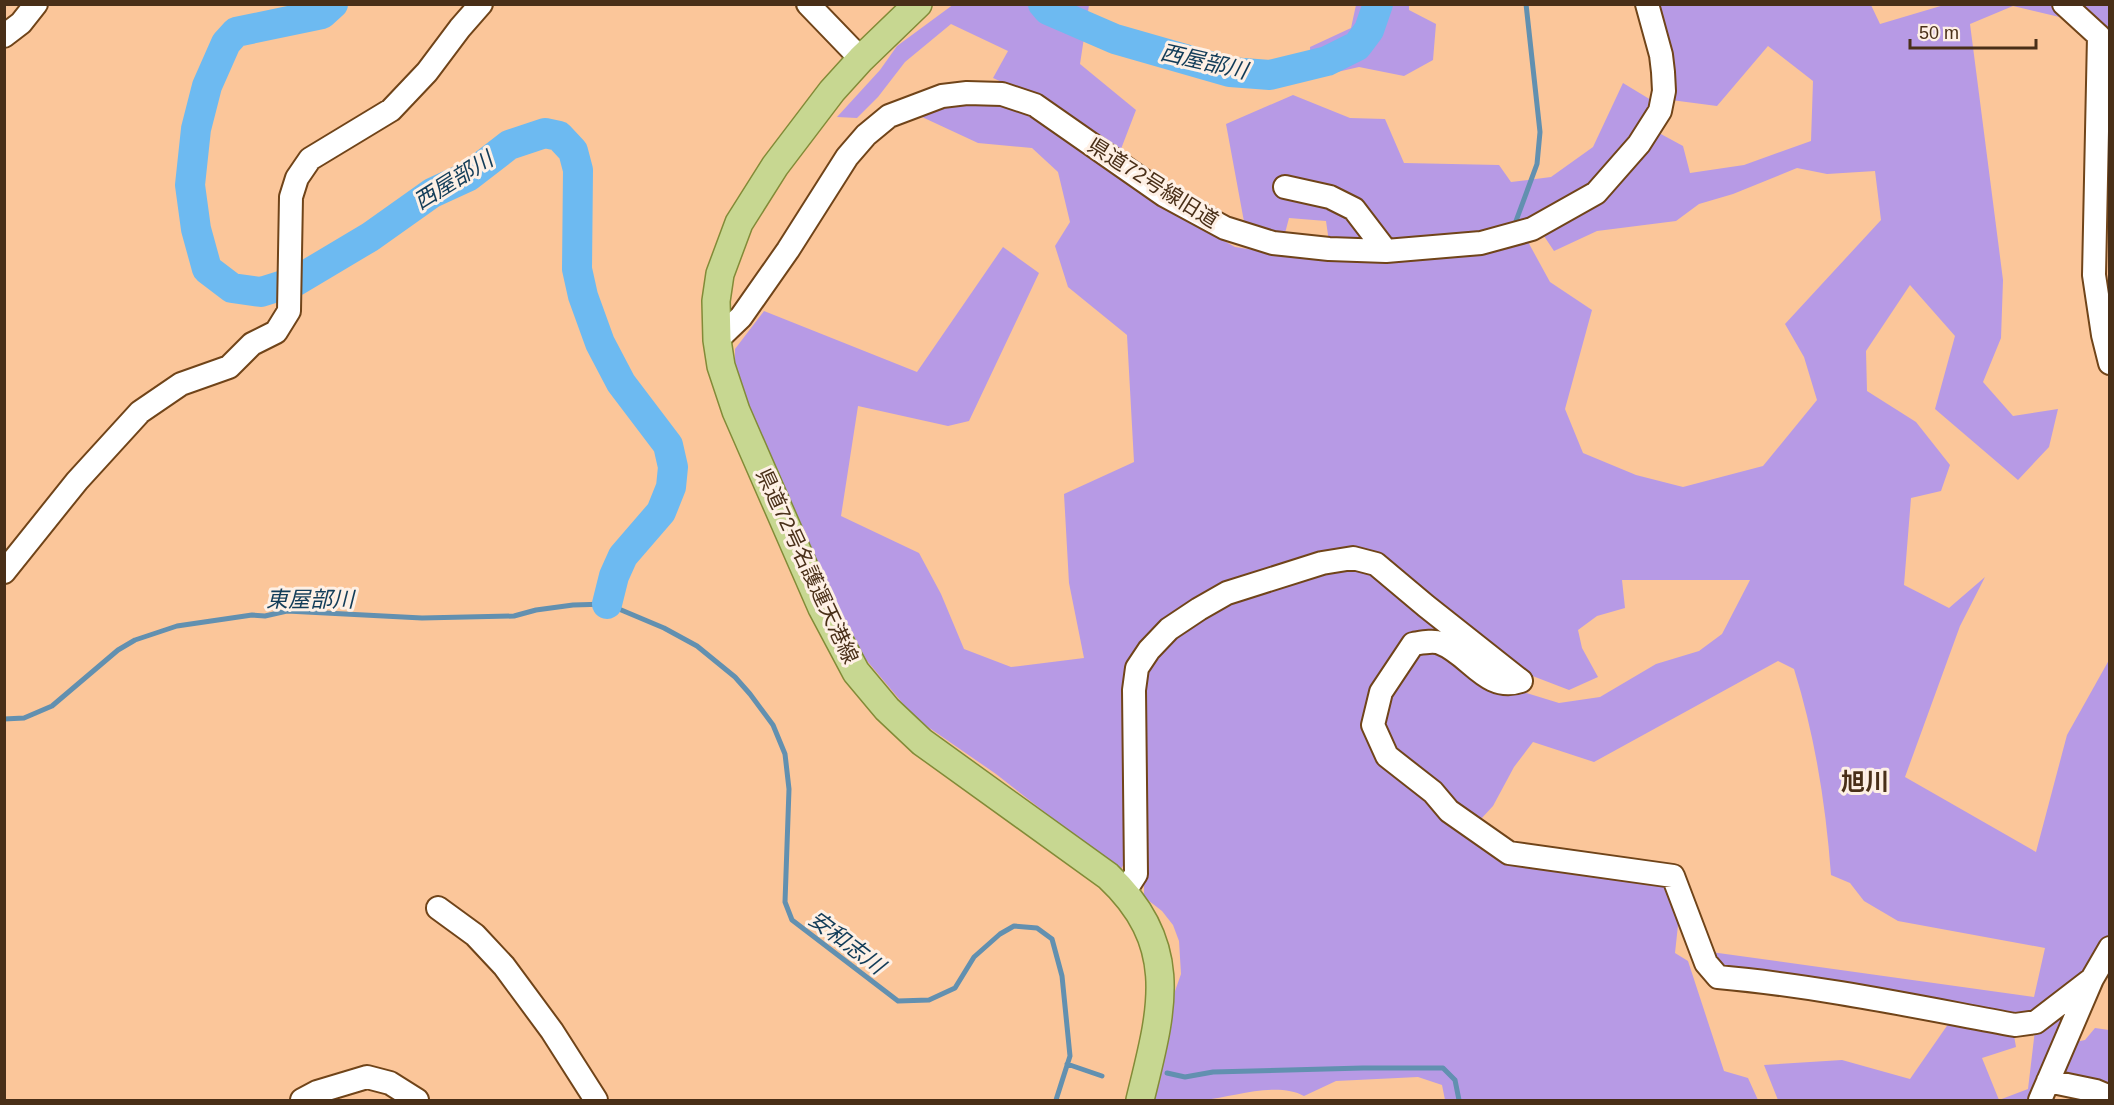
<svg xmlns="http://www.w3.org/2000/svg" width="2114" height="1105" viewBox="0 0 2114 1105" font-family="Helvetica,'Noto Sans JP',sans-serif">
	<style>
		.green { fill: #b79ae5 }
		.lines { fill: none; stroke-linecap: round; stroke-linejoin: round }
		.stream { stroke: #6290b0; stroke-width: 5 }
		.river { stroke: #6dbaf1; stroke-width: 30 }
		.minor-casing { stroke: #704419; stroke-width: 26 }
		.major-casing { stroke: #828b37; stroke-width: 30 }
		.minor { stroke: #fff; stroke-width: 22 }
		.major { stroke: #c7d791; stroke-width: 27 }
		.labels { text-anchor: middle; stroke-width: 6; stroke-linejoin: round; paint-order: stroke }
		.street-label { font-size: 21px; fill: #492f18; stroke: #fef0e5 }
		.water-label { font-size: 22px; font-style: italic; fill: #123c58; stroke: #fef0e5 }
		.quarter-label { font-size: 24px; font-weight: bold; fill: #492f18; stroke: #fef0e5 }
	</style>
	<rect width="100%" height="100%" fill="#fbc69a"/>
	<!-- green -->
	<path class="green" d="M 954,4 L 1089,5 L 1080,64 L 1136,110 L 1121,149 C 1079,119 1040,99 993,78 L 1008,51 L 951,24 L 905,62 L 878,97 L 857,118 L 837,117 L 880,70 L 897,46 Z
		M 1356,5 L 1409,5 L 1409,10 L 1436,24 L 1433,60 L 1404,76 L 1359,67 L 1311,78 L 1310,47 L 1351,28 Z
		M 1654,5 L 1871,5 L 1880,24 L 1944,5 L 2052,5 L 2072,20 L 2013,6 L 1970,24 L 2003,280 L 2001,338 L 1983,382 L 2013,416 L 2058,409 L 2049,447 L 2018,480 L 1935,409 L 1955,336 L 1910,285 L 1866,351 L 1867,391 L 1916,422 L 1950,465 L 1941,491 L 1911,498 L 1904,585 L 1949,608 L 1985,577 L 1960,626 L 1905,777 L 2036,852 L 2067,735 L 2109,660 L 2109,936 L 2102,943 L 2084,972 L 2030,1015 L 1719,968 L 1711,952 L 2034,997 L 2045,948 L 1898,921 L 1864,901 L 1850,883 L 1831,875 C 1826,806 1815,736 1794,669 L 1778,661 L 1594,762 L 1533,742 L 1514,767 L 1493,806 L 1480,820 L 1454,804 L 1396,754 L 1385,724 L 1391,692 L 1416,652 L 1440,652 L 1520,691 L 1559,703 L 1600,697 L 1656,664 L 1699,651 L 1722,634 L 1750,580 L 1622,580 L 1625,608 L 1597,616 L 1578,630 L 1582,648 L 1598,677 L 1569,690 L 1530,675 L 1379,554 L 1337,548 L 1232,580 L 1132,664 L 1127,858 L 1120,871 L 996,774 L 915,718 L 857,649 L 779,484 L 735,372 L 735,349 L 764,311 L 917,372 L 1003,247 L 1039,273 L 969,421 L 948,426 L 858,406 L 841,516 L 919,553 L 941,594 L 964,649 L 1011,667 L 1084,658 L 1069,583 L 1064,494 L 1134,462 L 1127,335 L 1068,287 L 1055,246 L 1070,222 L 1058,172 L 1032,148 L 978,143 L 922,117 L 934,108 L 990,104 L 1020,112 L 1063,133 L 1155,202 L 1235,247 L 1319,260 L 1404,259 L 1527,240 L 1550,282 L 1592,310 L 1565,409 L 1583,453 L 1636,475 L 1683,487 L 1763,466 L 1817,400 L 1804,357 L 1785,324 L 1881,220 L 1875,171 L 1827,174 L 1797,168 L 1733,194 L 1699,204 L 1676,221 L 1597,231 L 1554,251 L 1544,236 L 1595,205 L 1613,190 L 1659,133 L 1683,146 L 1690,173 L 1744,165 L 1811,141 L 1813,81 L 1768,46 L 1717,106 L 1671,100 L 1674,67 Z
		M 2074,5 L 2109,5 L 2109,37 Z
		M 1623,83 L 1656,103 L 1630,143 L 1591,185 L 1532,219 L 1482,232 L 1415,242 L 1329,242 L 1326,221 L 1289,218 L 1284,237 L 1245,227 L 1226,124 L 1293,95 L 1350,118 L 1385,119 L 1404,163 L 1499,165 L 1511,182 L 1551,177 L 1593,147 Z
		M 1351,567 L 1370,569 L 1452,634 L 1409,637 L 1365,720 L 1481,842 L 1666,883 L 1679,916 L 1675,953 L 1688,961 L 1724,1071 L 1748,1078 L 1758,1100 L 1445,1100 L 1442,1085 L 1418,1077 L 1336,1081 L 1304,1096 C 1277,1081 1233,1097 1204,1100 C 1188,1103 1170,1100 1153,1100 L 1168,1037 L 1174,994 L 1181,974 L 1179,941 L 1173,925 L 1162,911 L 1144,897 L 1143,675 L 1170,636 L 1230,600 Z
		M 2073,1007 L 2030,1100 L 1778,1100 L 1764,1065 L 1842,1060 L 1910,1079 L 1951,1020 L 2013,1030 L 2016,1047 L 1982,1058 L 1999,1100 L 2028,1089 L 2035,1030 Z
		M 2095,1028 L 2109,1030 L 2109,1085 L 2064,1074 L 2071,1043 L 2085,1040 Z"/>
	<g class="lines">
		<!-- stream -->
		<path class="stream" d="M 1516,221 L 1537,164 L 1540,132 L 1526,4
			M 4,719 L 24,718 L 52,706 L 118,650 L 135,640 L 177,626 L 252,615 L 265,616 L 287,611 L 422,618 L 514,616 L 536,610 L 573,605 L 607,604 L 664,628 L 697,646 L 735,677 L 750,694 L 773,725 L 785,754 L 789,789 L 785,902 L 792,920 L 898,1001 L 929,1000 L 955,988 L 974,957 L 1000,934 L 1014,926 L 1037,928 L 1052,939 L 1062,976 L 1070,1056 L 1056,1100
			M 1067,1064 L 1102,1076
			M 1167,1073 L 1185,1077 L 1213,1072 L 1363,1068 L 1443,1068 L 1455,1080 L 1459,1100"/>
		<!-- river -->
		<path class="river" d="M 333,4 L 322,14 L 236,32 L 226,43 L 207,86 L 196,129 L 190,185 L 196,229 L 207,269 L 232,288 L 261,292 L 296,281 L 370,237 L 432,193 L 469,176 L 509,145 L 545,133 L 559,136 L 573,151 L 578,170 L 577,269 L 583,296 L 600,343 L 621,383 L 668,445 L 673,467 L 671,487 L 661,512 L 623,556 L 614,576 L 607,604
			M 1043,4 L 1048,10 L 1115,39 L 1230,72 L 1270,75 L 1327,61 L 1357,46 L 1369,30 L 1378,4"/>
		<!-- minor casing -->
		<g class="minor-casing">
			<path id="minor" d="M 808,4 L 861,59
				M 2064,4 L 2099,36 L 2094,275 L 2103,335 L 2110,363
				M 4,36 L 21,23 L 36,4
				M 1285,187 L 1330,197 L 1354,209 L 1386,251
				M 717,340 L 741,317 L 788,250 L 847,157 L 866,135 L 889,116 L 942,96 L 967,93 L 1002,94 L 1035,105 L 1164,195 L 1225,228 L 1273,243 L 1329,249 L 1386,251 L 1481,243 L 1532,229 L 1596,193 L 1639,144 L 1660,111 L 1664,91 L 1663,72 L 1661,55 L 1647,4
				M 4,572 L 77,481 L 140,412 L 181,384 L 229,367 L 252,344 L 276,332 L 289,311 L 291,197 L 297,178 L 310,159 L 391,110 L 427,72 L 460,28 L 481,4
				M 1521,681 C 1486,693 1470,654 1440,643 C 1433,640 1420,643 1413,644 L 1381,692 L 1373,725 L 1387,756 L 1433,792 L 1449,811 L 1509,853 L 1673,876 L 1706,963 L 1718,977 C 1818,986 1917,1007 2015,1025 L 2036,1022 L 2092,979
				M 1125,891 L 1136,874 L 1134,690 L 1137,668 L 1149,650 L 1169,629 L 1199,609 L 1227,593 L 1322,563 L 1353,558 L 1376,564 L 1426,606 L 1521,681
				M 438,908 L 475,935 L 504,966 L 552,1031 L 596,1100
				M 2048,1081 L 2096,1091 L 2110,1097
				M 302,1100 L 317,1092 L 367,1077 L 390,1083 L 417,1100
				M 2040,1100 L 2092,979 L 2110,948"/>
		</g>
		<!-- major casing -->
		<g class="major-casing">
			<path id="major" d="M 918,4 L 861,59 L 832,91 L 775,166 L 739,223 L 720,274 L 716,301 L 717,340 L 721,366 L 736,411 L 822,608 L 856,672 L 887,709 L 922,742 L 1108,876 C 1183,946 1161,1013 1140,1100"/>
		</g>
		<!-- minor -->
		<use href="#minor" class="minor"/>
		<!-- major -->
		<use href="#major" class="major"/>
	</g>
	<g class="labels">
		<!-- street labels -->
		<g class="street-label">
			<text transform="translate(1153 183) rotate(32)" y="7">県道72号線旧道</text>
			<text transform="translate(807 566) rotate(65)" y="7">県道72号名護運天港線</text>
		</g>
		<!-- water labels -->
		<g class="water-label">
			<text transform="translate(1204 61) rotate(13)" y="8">西屋部川</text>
			<text transform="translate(453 180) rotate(-32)" y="8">西屋部川</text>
			<text x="310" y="607">東屋部川</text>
			<text transform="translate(847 942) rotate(37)" y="8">安和志川</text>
		</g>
		<!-- quarter labels -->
		<g class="quarter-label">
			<text x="1865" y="790">旭川</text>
		</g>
	</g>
	<!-- border -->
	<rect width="2114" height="1105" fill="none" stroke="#492f18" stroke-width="12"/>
	<!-- scale -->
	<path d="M1910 39v9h126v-9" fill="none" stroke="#492f18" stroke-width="3"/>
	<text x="1919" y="39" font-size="18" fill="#492f18" stroke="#fef0e5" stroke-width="4.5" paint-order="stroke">50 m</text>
</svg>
